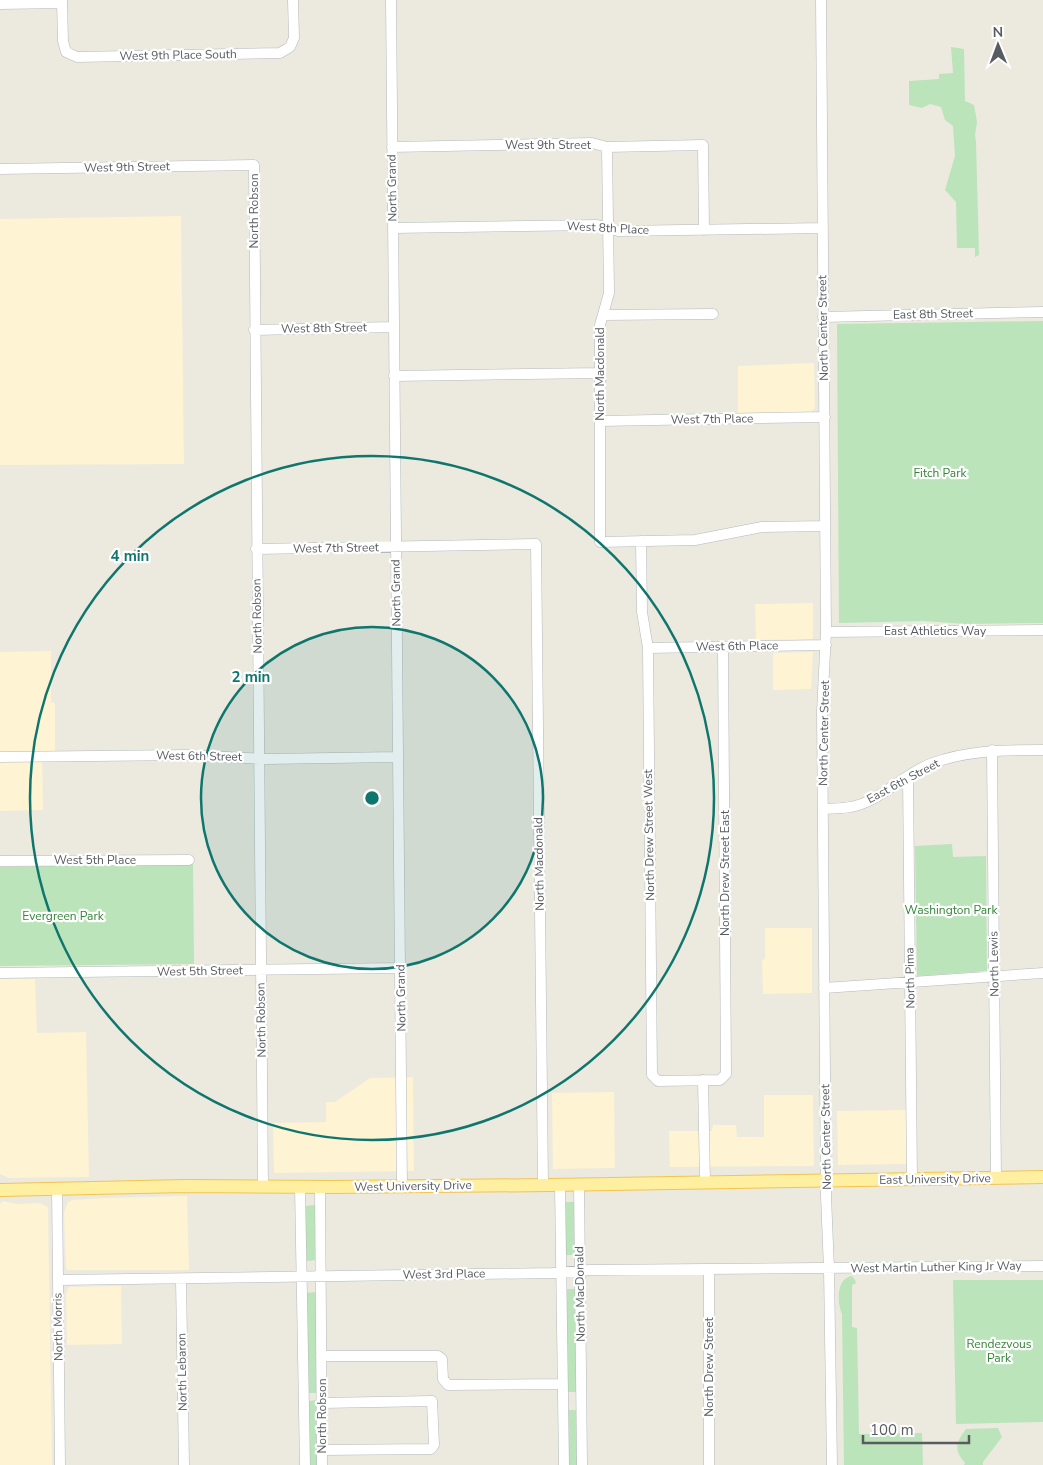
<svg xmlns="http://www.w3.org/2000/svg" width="1043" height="1465" viewBox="0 0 1043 1465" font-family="'Nunito Sans',sans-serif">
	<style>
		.commercial { fill: #fef3d2 }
		.green { fill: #bbe4ba }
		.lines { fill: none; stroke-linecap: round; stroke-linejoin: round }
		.minor-casing { stroke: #b5b8bd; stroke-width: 11 }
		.major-casing { stroke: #f3c451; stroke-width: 14 }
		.minor { stroke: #fff; stroke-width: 10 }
		.major { stroke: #ffefa1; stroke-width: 12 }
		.ring { fill: none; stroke: #0f766e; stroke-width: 2.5 }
		.labels { text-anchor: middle; stroke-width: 4.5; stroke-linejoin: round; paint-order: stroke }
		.street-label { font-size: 12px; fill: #585c61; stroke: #fff }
		.park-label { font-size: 12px; fill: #338536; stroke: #fff }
		.centre { fill: #0f766e; stroke: #fff; stroke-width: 2.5 }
		.ring-label { font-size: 15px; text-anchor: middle; font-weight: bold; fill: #0f766e; stroke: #fff; stroke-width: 4.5; stroke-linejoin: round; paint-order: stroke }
	</style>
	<rect width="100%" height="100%" fill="#ece9df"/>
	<!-- commercial -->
	<path class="commercial" d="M 181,216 L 184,464 L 0,465 L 0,219 Z
		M 814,363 L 815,408 L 811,412 L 738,414 L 738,366 Z
		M 813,603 L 813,639 L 756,640 L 755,604 Z
		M 51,651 L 51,702 L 55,703 L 55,751 L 42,751 L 43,810 L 0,811 L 0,652 Z
		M 813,652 L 811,689 L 773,690 L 773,653 Z
		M 765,928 L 812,928 L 812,993 L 763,994 L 762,960 L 765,959 Z
		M 0,979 L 35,979 L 37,1033 L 86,1032 L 89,1177 L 9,1178 L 0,1174 Z
		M 413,1077 L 414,1171 L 274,1173 L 273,1123 L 326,1122 L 326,1102 L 335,1102 L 370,1078 Z
		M 614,1092 L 615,1168 L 553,1169 L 552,1093 Z
		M 764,1095 L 813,1095 L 814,1166 L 670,1167 L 669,1131 L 712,1131 L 713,1125 L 736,1125 L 737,1137 L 764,1137 Z
		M 906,1110 L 907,1164 L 838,1165 L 837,1111 Z
		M 187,1196 L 189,1270 L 67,1270 L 66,1267 L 64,1213 L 68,1202 L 72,1200 L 105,1198 Z
		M 3,1201 L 17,1204 L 40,1203 L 48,1207 L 52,1465 L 0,1465 L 0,1204 Z
		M 121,1286 L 122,1344 L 67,1345 L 66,1294 L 68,1288 L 70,1287 Z"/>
	<!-- green -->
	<path class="green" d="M 951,47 L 964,49 L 965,101 L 974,105 L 977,122 L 975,135 L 976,142 L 979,255 L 975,257 L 975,248 L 957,248 L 956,202 L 945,190 L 955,156 L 953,126 L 945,120 L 941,107 L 930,104 L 922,108 L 909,105 L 909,81 L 939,79 L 939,74 L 953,73 Z
		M 1043,321 L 1043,623 L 966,624 L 923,621 L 839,623 L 837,324 Z
		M 952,844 L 953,857 L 986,856 L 987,971 L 917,976 L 915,846 Z
		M 193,863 L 194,964 L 0,966 L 0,867 Z
		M 564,1202 L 575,1202 L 576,1255 L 564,1255 Z
		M 316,1205 L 317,1260 L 307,1261 L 305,1259 L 305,1206 Z
		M 852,1276 L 855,1280 L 856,1283 L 852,1285 L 852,1327 L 857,1328 L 859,1434 L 922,1433 L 923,1465 L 844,1465 L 842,1314 C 837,1303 836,1278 852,1276 Z
		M 953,1280 L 1043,1280 L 1043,1422 L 956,1424 Z
		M 565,1289 L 576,1289 L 578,1392 L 567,1392 Z
		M 316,1292 L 318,1390 L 316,1393 L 309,1393 L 307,1390 L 306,1293 Z
		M 318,1400 L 319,1465 L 308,1465 L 308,1401 Z
		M 568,1410 L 576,1410 L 577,1413 L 578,1465 L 567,1465 Z
		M 998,1428 L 1002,1437 L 983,1462 L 983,1465 L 964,1465 L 965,1463 C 953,1449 956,1443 966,1429 Z"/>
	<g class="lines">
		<!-- minor casing -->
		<g class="minor-casing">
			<path id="minor" d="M 62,0 L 63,41 L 66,52 L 77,57 L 280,53 L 290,47 L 294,38 L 293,0
				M 391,0 L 402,1186
				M 821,0 L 826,632 L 822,712 L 826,1196 L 829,1269 L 832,1465
				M 0,4 L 62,3
				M 392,147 L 592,143 L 607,147 L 703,145 L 704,230
				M 607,147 L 609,293 L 600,325 L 600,542 L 695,540 L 762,527 L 825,526
				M 0,169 L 254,165 L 263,1186
				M 393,228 L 597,225 L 618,231 L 823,228
				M 603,315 L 713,314
				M 823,317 L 1043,312
				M 254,330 L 394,327
				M 394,376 L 600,373
				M 600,421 L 825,417
				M 641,541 L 642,612 L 648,648 L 652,1075 L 658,1081 L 720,1080 L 726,1074 L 723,647
				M 256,549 L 536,544 L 543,1185
				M 826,632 L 1043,630
				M 648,648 L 826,645
				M 992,750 L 996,1178
				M 0,757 L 188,755 L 265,759 L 398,757
				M 908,777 L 912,1179
				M 823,809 C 832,808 841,809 850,807 C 880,802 902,775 930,764 C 967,750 1004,750 1043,750
				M 0,861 L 189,860
				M 0,973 L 400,968
				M 824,988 L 1043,973
				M 703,1080 L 705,1182
				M 579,1184 L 582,1465
				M 560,1185 L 564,1465
				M 300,1187 L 305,1465
				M 320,1187 L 322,1465
				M 57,1188 L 60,1465
				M 709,1269 L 709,1465
				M 181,1279 L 184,1465
				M 58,1280 L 553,1273 L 589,1270 L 1043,1266
				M 321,1356 L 438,1356 L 442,1359 L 443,1379 L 448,1385 L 563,1384
				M 322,1403 L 432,1401 L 434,1445 L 431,1449 L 322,1450"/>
		</g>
		<!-- major casing -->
		<g class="major-casing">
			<path id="major" d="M 0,1190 L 186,1186 L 333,1187 L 550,1185 L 1043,1177"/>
		</g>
		<!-- minor -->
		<use href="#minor" class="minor"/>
		<!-- major -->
		<use href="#major" class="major"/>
	</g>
	<!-- distance rings -->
	<circle cx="372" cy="798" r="171" fill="#0f766e" fill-opacity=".12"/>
	<g class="ring">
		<circle cx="372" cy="798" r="171"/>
		<circle cx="372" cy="798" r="342"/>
	</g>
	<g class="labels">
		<!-- street labels -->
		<g class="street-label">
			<text transform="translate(178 55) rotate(-1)" y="4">West 9th Place South</text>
			<text x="548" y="149">West 9th Street</text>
			<text transform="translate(127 167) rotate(-1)" y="4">West 9th Street</text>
			<text transform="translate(392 188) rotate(-91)" y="4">North Grand</text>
			<text transform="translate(254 211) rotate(-90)" y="4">North Robson</text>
			<text transform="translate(608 228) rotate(3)" y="4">West 8th Place</text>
			<text transform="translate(933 314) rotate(-1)" y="4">East 8th Street</text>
			<text transform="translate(324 328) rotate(-1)" y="4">West 8th Street</text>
			<text transform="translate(823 328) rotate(-91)" y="4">North Center Street</text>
			<text transform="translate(600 374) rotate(-90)" y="4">North Macdonald</text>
			<text transform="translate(712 419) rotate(-1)" y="4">West 7th Place</text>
			<text transform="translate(336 548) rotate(-1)" y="4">West 7th Street</text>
			<text transform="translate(396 593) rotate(-91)" y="4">North Grand</text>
			<text transform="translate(257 616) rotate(-91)" y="4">North Robson</text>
			<text x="935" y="635">East Athletics Way</text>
			<text transform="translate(737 646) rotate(-1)" y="4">West 6th Place</text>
			<text transform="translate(824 733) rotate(-89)" y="4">North Center Street</text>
			<text transform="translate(199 756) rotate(1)" y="4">West 6th Street</text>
			<text transform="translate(903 781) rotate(-28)" y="4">East 6th Street</text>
			<text transform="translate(649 835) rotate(-91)" y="4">North Drew Street West</text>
			<text x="95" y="864">West 5th Place</text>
			<text transform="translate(539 864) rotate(-91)" y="4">North Macdonald</text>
			<text transform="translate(725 873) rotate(-90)" y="4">North Drew Street East</text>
			<text transform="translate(994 964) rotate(-91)" y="4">North Lewis</text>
			<text transform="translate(200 971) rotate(-1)" y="4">West 5th Street</text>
			<text transform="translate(910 978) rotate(-91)" y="4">North Pima</text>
			<text transform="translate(401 998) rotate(-91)" y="4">North Grand</text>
			<text transform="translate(261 1020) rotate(-91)" y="4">North Robson</text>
			<text transform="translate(826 1137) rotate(-91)" y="4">North Center Street</text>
			<text transform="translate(935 1179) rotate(-1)" y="4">East University Drive</text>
			<text transform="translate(413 1186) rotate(-1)" y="4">West University Drive</text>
			<text transform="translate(936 1267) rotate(-1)" y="4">West Martin Luther King Jr Way</text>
			<text transform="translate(444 1274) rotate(-1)" y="4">West 3rd Place</text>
			<text transform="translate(580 1294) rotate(-91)" y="4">North MacDonald</text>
			<text transform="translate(58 1327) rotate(-91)" y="4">North Morris</text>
			<text transform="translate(709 1367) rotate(-90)" y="4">North Drew Street</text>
			<text transform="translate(182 1372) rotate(-91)" y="4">North Lebaron</text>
			<text transform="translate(322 1416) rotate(-90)" y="4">North Robson</text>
		</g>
		<!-- park labels -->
		<g class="park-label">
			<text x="940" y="477">Fitch Park</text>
			<text x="951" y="914">Washington Park</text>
			<text x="63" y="920">Evergreen Park</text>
			<text x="999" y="1348">Rendezvous<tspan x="999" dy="14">Park</tspan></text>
		</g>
	</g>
	<circle cx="372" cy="798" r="8" class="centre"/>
	<g class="ring-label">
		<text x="130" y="561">4 min</text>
		<text x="251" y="682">2 min</text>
	</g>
	<!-- north arrow -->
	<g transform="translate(998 45) rotate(359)" stroke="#ffffff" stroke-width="4" paint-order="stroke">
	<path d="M0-4L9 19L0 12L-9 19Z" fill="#585c61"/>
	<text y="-8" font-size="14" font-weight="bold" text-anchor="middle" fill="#585c61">N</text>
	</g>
	<!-- scale -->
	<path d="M863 1435v8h106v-8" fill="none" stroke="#585c61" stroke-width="2.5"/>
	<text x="870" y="1435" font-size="15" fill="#585c61" stroke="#ffffff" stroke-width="4" paint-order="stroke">100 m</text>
</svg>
